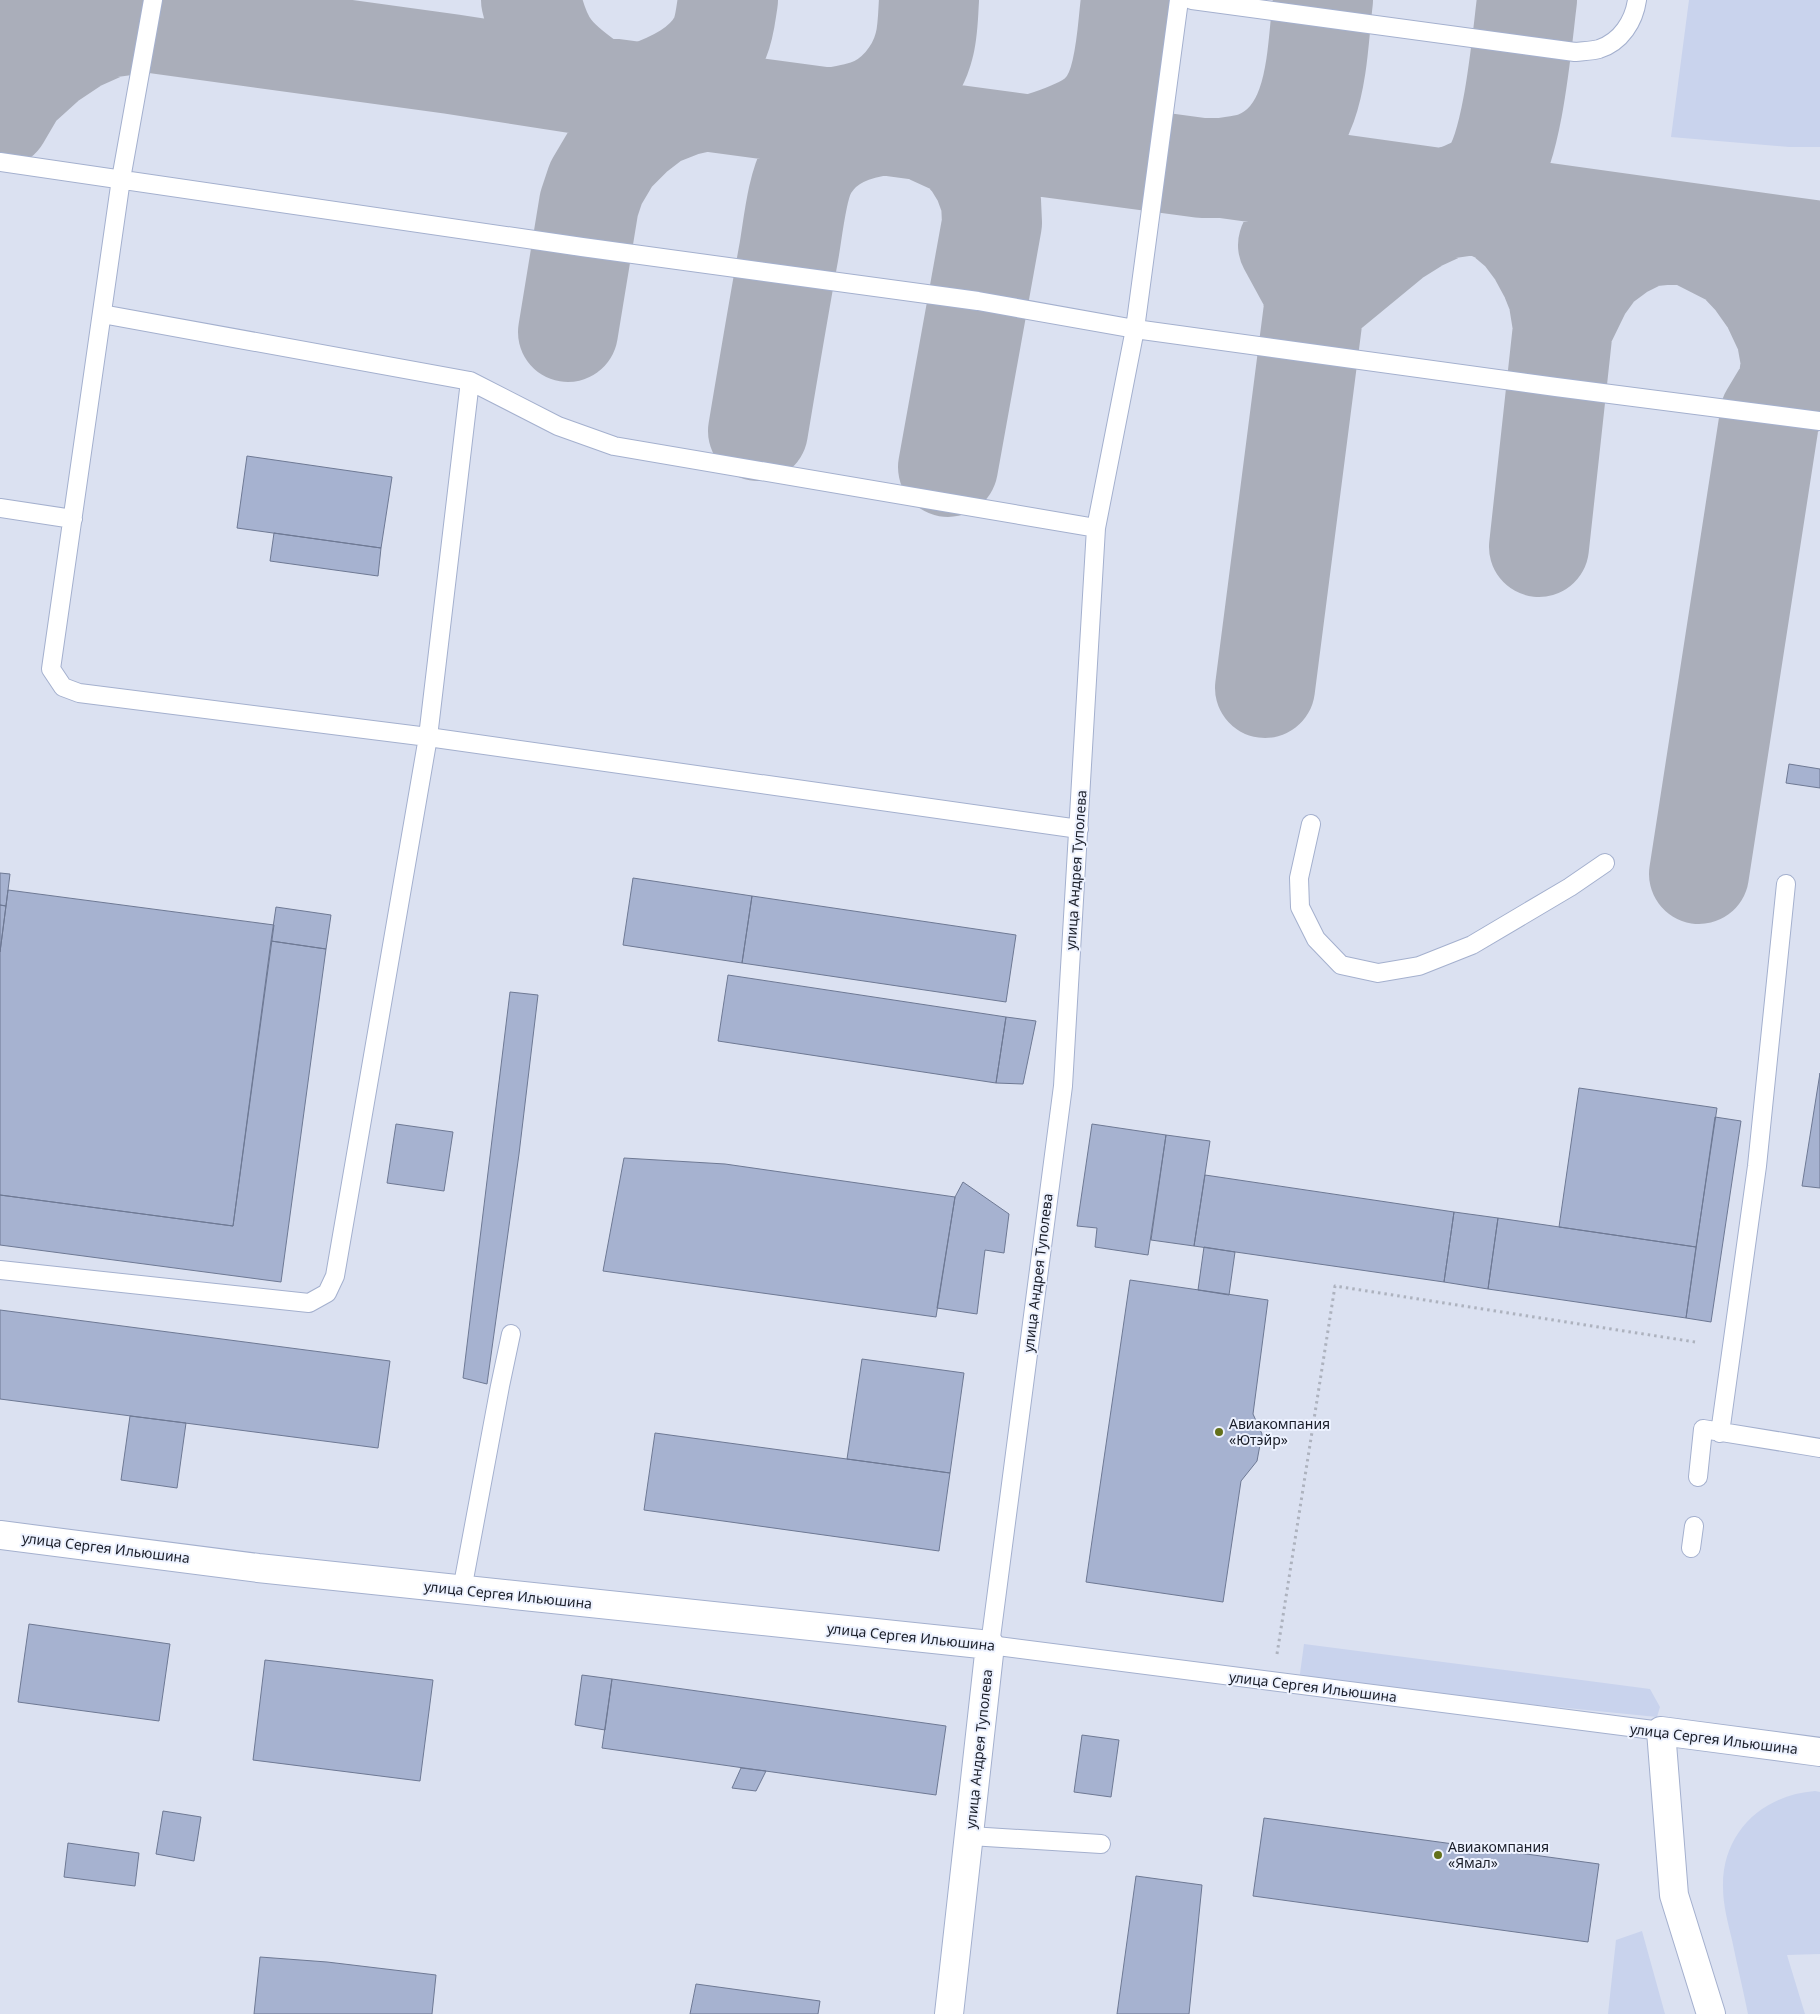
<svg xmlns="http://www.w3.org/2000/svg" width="1820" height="2014" viewBox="0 0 1820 2014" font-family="'Noto Sans',sans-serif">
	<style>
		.built { fill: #dbe1f1 }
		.green { fill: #c9d3ed }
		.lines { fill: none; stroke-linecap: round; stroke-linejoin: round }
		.taxiway { stroke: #aaaeba; stroke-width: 100 }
		.building { fill: #a6b2d0; stroke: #6e7994 }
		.service-casing { stroke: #a4b0ce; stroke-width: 20 }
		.minor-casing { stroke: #a4b0ce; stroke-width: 30 }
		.tertiary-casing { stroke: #a4b0ce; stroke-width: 30 }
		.path { stroke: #adb2be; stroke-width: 3; stroke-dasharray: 2.5 4; stroke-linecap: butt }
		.service { stroke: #fff; stroke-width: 18 }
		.minor { stroke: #fff; stroke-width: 28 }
		.tertiary { stroke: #fff; stroke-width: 28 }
		.poi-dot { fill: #63701a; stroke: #edf2ff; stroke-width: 2 }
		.labels { text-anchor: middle; stroke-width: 4; stroke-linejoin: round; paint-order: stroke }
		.street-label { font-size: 14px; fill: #1a1e29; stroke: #edf2ff }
		.poi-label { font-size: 14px; fill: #1a1e29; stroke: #edf2ff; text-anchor: start }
	</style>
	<rect width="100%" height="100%" fill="#edf2ff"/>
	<!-- built -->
	<path class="built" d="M 0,0 L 1820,0 L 1820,2014 L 0,2014 Z"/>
	<!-- green -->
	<path class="green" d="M 1689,0 L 1820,0 L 1820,147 L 1789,147 L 1671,137 Z
		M 1304,1644 L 1650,1689 L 1660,1707 L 1657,1717 L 1299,1681 Z
		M 1815,1791 L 1820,1792 L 1820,1954 L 1787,1955 L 1805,2014 L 1748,2014 C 1743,1989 1737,1965 1732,1940 C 1728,1923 1723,1905 1723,1887 C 1722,1833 1762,1795 1815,1791 Z
		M 1642,1931 L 1665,2014 L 1608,2014 L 1616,1940 Z"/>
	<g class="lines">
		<!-- taxiway -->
		<path class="taxiway" d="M 531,0 C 542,47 555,59 593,86
			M 0,2 L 451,64 L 593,86 L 1202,168 L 1223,168 L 1820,251
			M 643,93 C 673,82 705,68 720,38 C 725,26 726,12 728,0
			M 0,118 L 17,89 L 48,61 L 78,41 L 107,28 L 150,22
			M 832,118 C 843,115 855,114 866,110 C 894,101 917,74 924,46 C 928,32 928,15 929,0
			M 924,131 L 959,147 L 972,161 L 983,179 L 991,201 L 992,223 L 948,467
			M 1033,145 C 1054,138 1076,132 1094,119 C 1127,95 1126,37 1131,0
			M 1223,168 C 1234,166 1247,165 1257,161 C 1319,135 1316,57 1323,0
			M 1445,199 C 1460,193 1478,188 1489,176 C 1513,149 1522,39 1527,0
			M 1314,307 L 1327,292 L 1395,236 L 1419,221 L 1445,209 L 1479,204 L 1502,215 L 1522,232 L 1537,252 L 1550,276 L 1558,296 L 1563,327 L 1539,547
			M 1563,327 L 1582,288 L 1598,266 L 1621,249 L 1645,237 L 1685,233 L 1736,259 L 1754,278 L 1771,302 L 1786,334 L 1791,362 L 1788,385 L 1770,415 L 1699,874
			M 568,332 L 589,204 L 596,183 L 612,156 L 634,134 L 656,117 L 684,106 L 706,101
			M 758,431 C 768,371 778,311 789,251 C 793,228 797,185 809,166 C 827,138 854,130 884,125
			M 1265,688 L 1314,307 L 1312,289 L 1288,245"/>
	</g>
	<!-- building -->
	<path class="building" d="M 247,456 L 392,477 L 381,548 L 237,528 Z
		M 274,533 L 381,548 L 378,576 L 270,561 Z
		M 1789,764 L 1820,769 L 1820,788 L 1786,783 Z
		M 0,873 L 10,874 L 6,906 L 0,905 Z
		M 633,878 L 752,896 L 742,963 L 623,945 Z
		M 8,890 L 274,925 L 233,1226 L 0,1195 L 0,952 Z
		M 752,896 L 1016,935 L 1006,1002 L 742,963 Z
		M 0,905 L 6,906 L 0,952 Z
		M 276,907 L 331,915 L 326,949 L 271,941 Z
		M 271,941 L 326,949 L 281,1282 L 0,1245 L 0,1195 L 233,1226 Z
		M 728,975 L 1006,1017 L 996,1083 L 718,1041 Z
		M 510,992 L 538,995 L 519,1154 L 487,1384 L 463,1378 Z
		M 1006,1017 L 1036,1021 L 1023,1084 L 996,1083 Z
		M 1820,1073 L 1820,1188 L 1802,1186 Z
		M 1579,1088 L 1717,1108 L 1696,1247 L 1559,1227 Z
		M 1715,1117 L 1741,1121 L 1711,1322 L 1686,1318 Z
		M 396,1124 L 453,1132 L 444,1191 L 387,1183 Z
		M 1092,1124 L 1166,1135 L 1148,1255 L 1095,1247 L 1097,1228 L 1077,1226 Z
		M 1166,1135 L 1210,1141 L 1194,1246 L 1151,1240 Z
		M 624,1158 L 725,1164 L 955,1197 L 936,1317 L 603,1271 Z
		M 1205,1175 L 1454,1212 L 1444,1282 L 1194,1246 Z
		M 963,1182 L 1009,1214 L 1004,1253 L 985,1250 L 977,1314 L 937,1308 L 955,1197 Z
		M 1454,1212 L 1498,1218 L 1488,1289 L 1444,1282 Z
		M 1498,1218 L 1696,1247 L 1686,1318 L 1488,1289 Z
		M 1204,1247 L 1235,1252 L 1229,1295 L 1198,1290 Z
		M 1130,1280 L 1268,1300 L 1253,1414 L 1262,1434 L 1257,1461 L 1241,1481 L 1223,1602 L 1086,1582 Z
		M 0,1310 L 390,1361 L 378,1448 L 0,1399 Z
		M 862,1359 L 964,1373 L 950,1473 L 847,1459 Z
		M 130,1416 L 186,1423 L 177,1488 L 121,1480 Z
		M 655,1433 L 950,1473 L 939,1551 L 644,1510 Z
		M 29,1624 L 170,1644 L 159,1721 L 18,1702 Z
		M 265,1660 L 433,1680 L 420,1781 L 253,1760 Z
		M 582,1675 L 612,1679 L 605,1730 L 575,1725 Z
		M 612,1679 L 946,1726 L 936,1795 L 602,1748 Z
		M 1082,1735 L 1119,1740 L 1111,1797 L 1074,1792 Z
		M 741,1768 L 766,1771 L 756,1791 L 732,1788 Z
		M 163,1811 L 201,1817 L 194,1861 L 156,1854 Z
		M 1264,1818 L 1599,1864 L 1588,1942 L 1253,1896 Z
		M 68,1843 L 139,1853 L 135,1886 L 64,1877 Z
		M 1136,1876 L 1202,1885 L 1189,2014 L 1117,2014 Z
		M 260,1957 L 327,1962 L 436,1975 L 432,2014 L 254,2014 Z
		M 696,1984 L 820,2001 L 818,2014 L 690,2014 Z"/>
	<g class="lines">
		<!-- service casing -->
		<g class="service-casing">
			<path id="service" d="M 1192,0 L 1575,52 C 1583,51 1592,51 1599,49 C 1621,42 1634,21 1637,0
				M 0,162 L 582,247 L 978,301 L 1135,329 L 1556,387 L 1820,421
				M 102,314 L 470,381 L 558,426 L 614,446 L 1096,528 L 1135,329 L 1179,0
				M 470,381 L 428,737 L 1079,829
				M 0,508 L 73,519
				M 1096,528 L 1063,1086 L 990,1645 L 1661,1731
				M 1311,824 L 1299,878 L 1300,907 L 1316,939 L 1341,965 L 1378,973 L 1419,966 L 1472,945 L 1570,887 L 1605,863
				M 0,1270 L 309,1303 L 327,1293 L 335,1276 L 428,737 L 79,693 L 63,687 L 51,669 L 121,179 L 153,0
				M 1720,1433 L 1757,1166 L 1786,884
				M 1698,1477 L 1703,1429 L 1820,1448
				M 1691,1548 L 1694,1526
				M 462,1590 L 500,1386 L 511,1334
				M 970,1836 L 1101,1844"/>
		</g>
		<!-- minor casing -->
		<g class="minor-casing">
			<path id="minor" d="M 0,1535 L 258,1568 L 990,1645 L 949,2014"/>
		</g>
		<!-- tertiary casing -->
		<g class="tertiary-casing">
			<path id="tertiary" d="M 1711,2014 L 1674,1895 L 1661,1731 L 1820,1752"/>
		</g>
		<!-- path -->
		<path class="path" d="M 1277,1654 L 1335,1286 L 1695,1342"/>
		<!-- service -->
		<use href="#service" class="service"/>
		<!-- minor -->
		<use href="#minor" class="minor"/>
		<!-- tertiary -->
		<use href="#tertiary" class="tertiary"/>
	</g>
	<!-- markers -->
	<g class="poi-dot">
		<circle cx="1219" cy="1432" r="5"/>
		<circle cx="1438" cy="1855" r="5"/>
	</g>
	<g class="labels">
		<!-- street labels -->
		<g class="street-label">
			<text transform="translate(1076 870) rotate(-86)" y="5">улица Андрея Туполева</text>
			<text transform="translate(1038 1273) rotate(-83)" y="5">улица Андрея Туполева</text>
			<text transform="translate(106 1548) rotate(7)" y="5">улица Сергея Ильюшина</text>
			<text transform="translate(508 1595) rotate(6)" y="5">улица Сергея Ильюшина</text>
			<text transform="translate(911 1637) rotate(6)" y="5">улица Сергея Ильюшина</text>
			<text transform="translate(1313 1687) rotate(7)" y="5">улица Сергея Ильюшина</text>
			<text transform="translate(1714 1739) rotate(7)" y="5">улица Сергея Ильюшина</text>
			<text transform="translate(979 1749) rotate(-84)" y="5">улица Андрея Туполева</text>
		</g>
		<!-- poi labels -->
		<g class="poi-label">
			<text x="1229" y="1429">Авиакомпания<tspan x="1229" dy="16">«Ютэйр»</tspan></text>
			<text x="1448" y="1852">Авиакомпания<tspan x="1448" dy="16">«Ямал»</tspan></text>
		</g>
	</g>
</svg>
